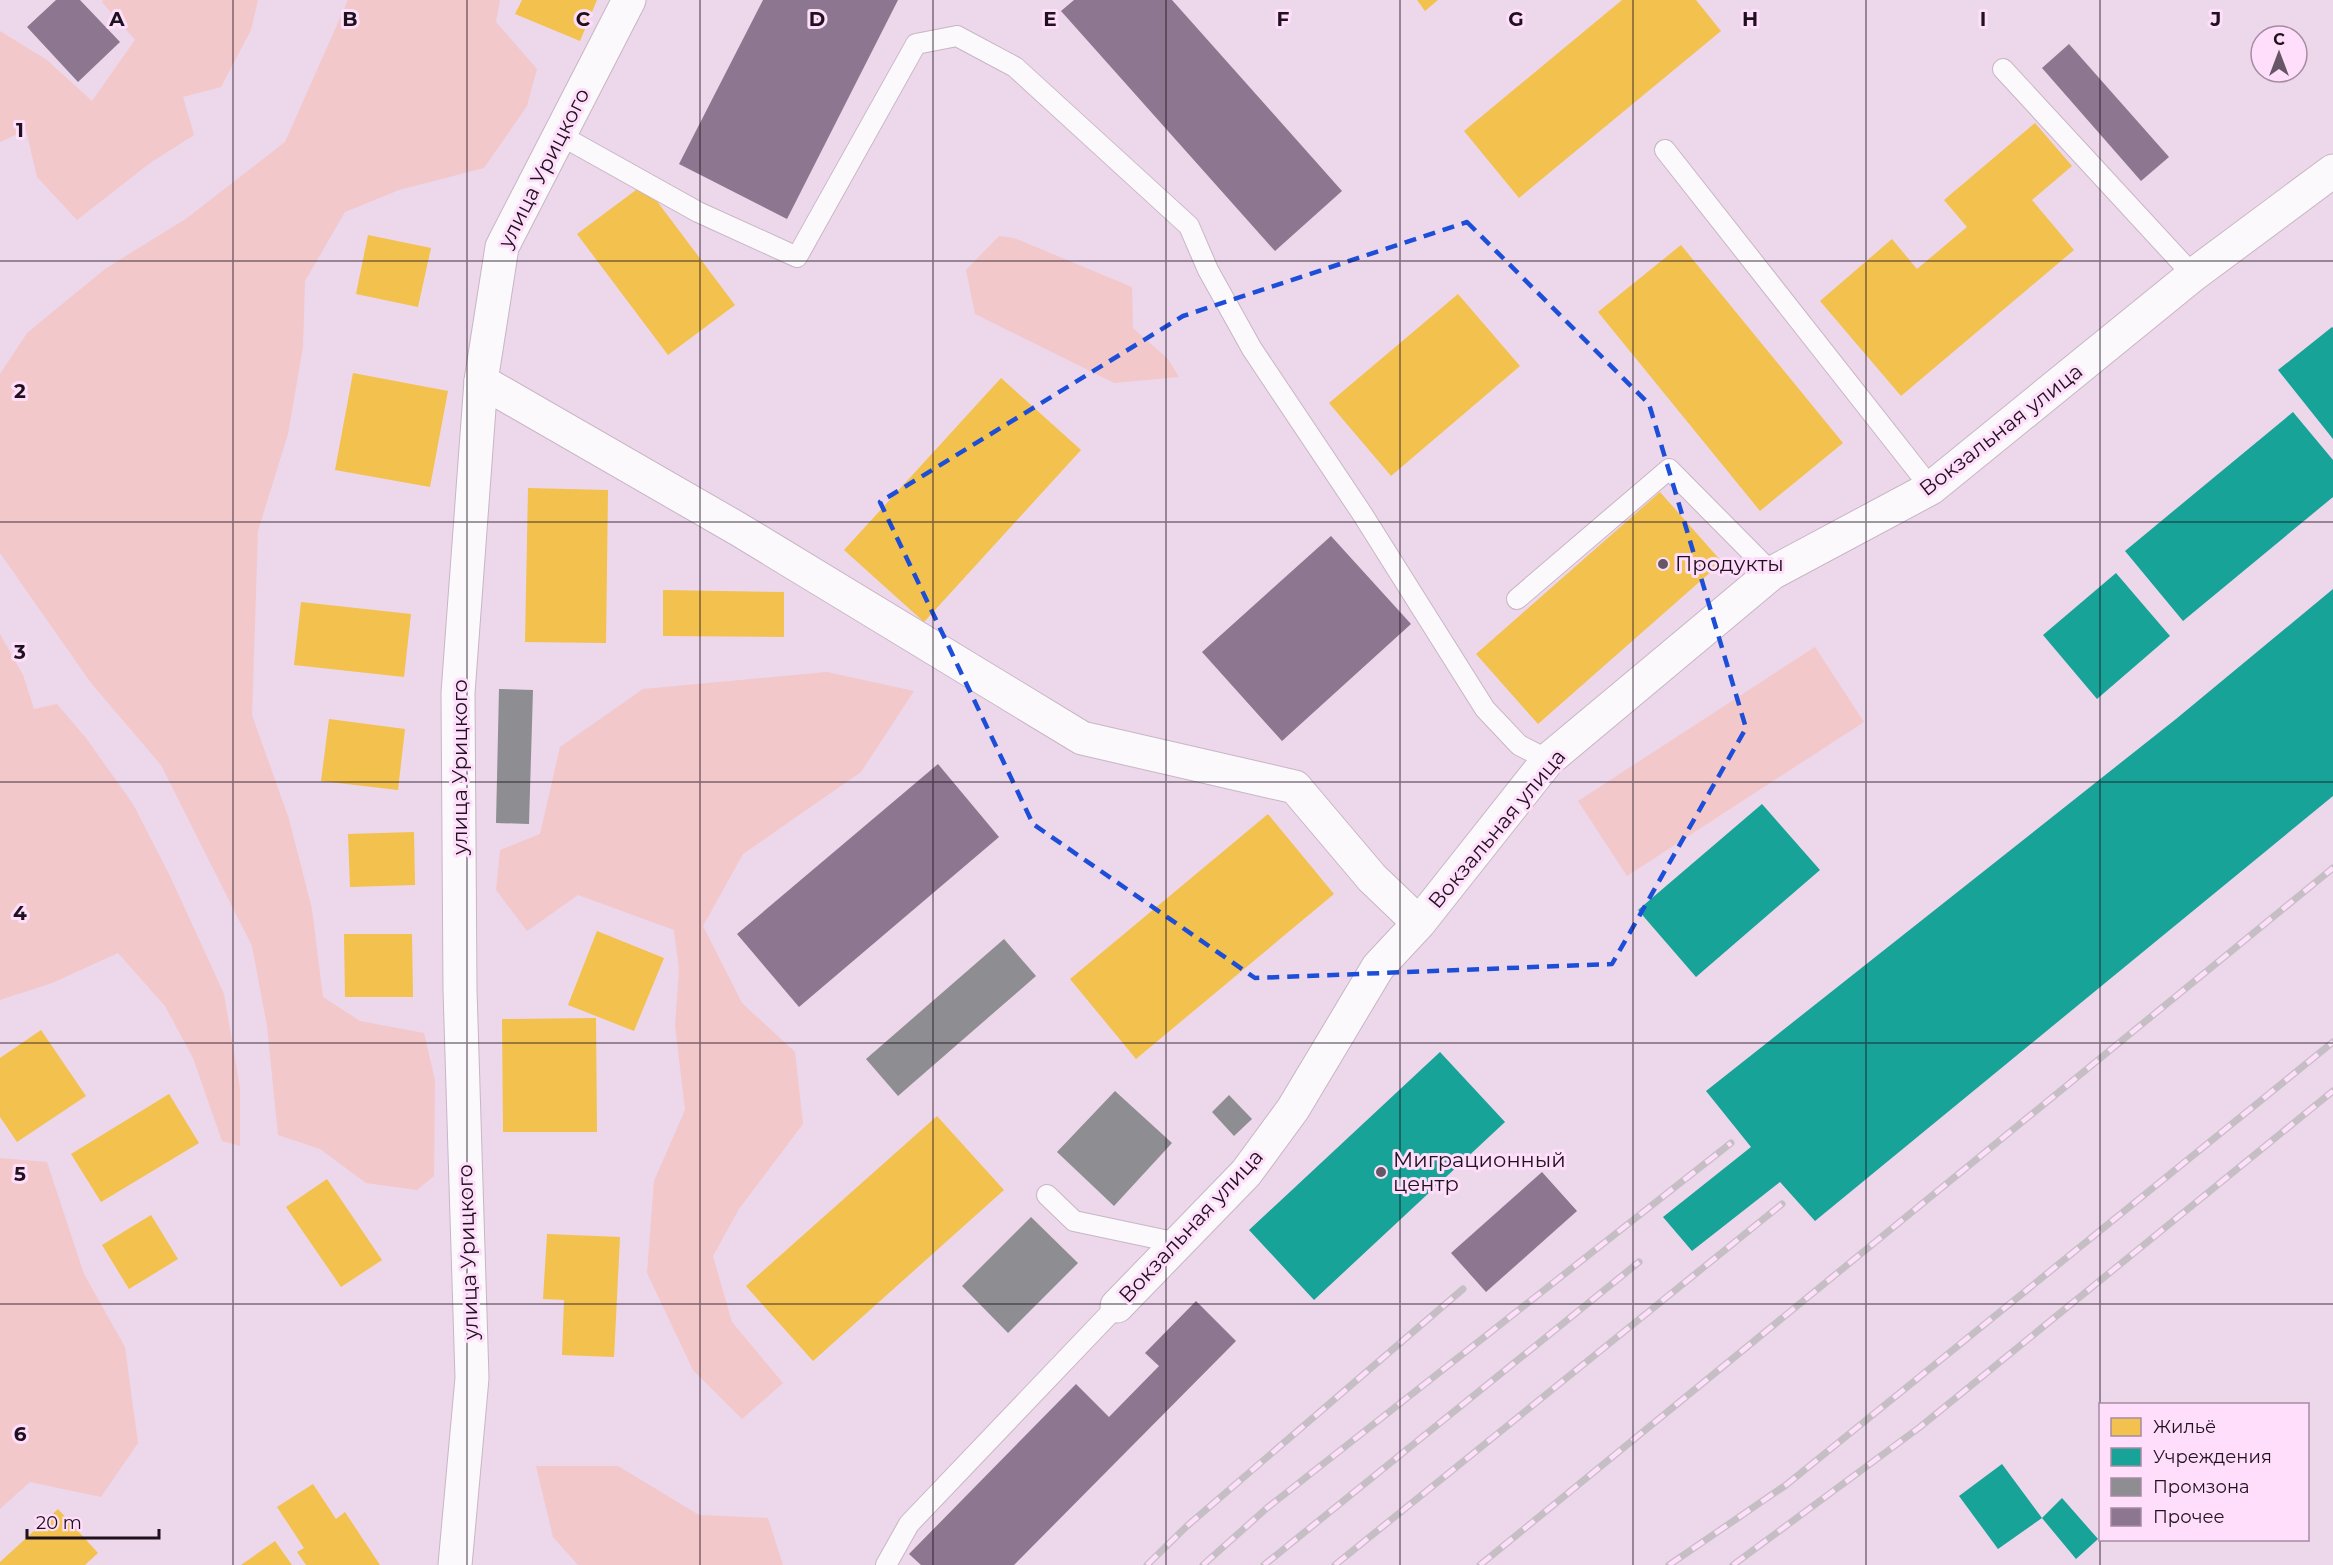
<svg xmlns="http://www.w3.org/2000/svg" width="2333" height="1565" viewBox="0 0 2333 1565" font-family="Montserrat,sans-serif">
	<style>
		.green { fill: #f2c8ca }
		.homes { fill: #f2c14e }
		.public { fill: #17a398 }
		.industry { fill: #8d8d92 }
		.building { fill: #8c7690 }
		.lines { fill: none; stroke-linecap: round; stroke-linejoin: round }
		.lane-casing { stroke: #c7b6c5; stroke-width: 22 }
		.street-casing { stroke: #c7b6c5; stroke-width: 35 }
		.secondary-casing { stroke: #c7b6c5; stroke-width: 35 }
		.lane { stroke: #fcf9fc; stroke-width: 20 }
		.street { stroke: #fcf9fc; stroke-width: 33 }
		.secondary { stroke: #fcf9fc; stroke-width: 33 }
		.rail-casing { stroke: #c5bfc5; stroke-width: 7 }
		.rail { stroke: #fedefa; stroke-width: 4.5; stroke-dasharray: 14; stroke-linecap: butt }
		.marked { fill: none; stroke: #1d4ed8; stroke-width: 4.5; stroke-dasharray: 12 8; stroke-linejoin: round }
		.grid { fill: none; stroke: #1f111d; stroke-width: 1.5; stroke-opacity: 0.55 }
		.poi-dot { fill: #675665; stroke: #fedefa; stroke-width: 2 }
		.labels { text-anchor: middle; stroke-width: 6; stroke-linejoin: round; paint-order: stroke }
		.street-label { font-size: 21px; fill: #1f111d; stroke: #fedefa }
		.poi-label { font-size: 21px; fill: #1f111d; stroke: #fedefa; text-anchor: start }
		.grid-label { font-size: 20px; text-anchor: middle; font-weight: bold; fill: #1f111d; stroke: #fedefa; stroke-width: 6; stroke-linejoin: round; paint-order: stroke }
	</style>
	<rect width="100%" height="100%" fill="#edd7ea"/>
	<!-- green -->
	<path class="green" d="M 103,0 L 258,0 L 251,30 L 221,87 L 183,97 L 194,135 L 150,163 L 77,220 L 37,177 L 26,130 L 0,142 L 0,31 L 47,60 L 92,101 L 135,40 L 102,2 Z
		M 348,0 L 500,0 L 496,22 L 537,69 L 527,106 L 484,168 L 399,190 L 345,212 L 305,281 L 303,347 L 288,434 L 258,531 L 252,715 L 289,819 L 312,909 L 323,997 L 360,1021 L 424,1033 L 435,1080 L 434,1176 L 417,1190 L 366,1183 L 320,1149 L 278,1135 L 267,1026 L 252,946 L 161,765 L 91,683 L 0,553 L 0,374 L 27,333 L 105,269 L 187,218 L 285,142 Z
		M 999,236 L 1014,238 L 1132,287 L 1133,328 L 1168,359 L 1179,377 L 1114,383 L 975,314 L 966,270 Z
		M 0,634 L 23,675 L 34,709 L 57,704 L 86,738 L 133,804 L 170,876 L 224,994 L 240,1088 L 240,1146 L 222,1141 L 193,1058 L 165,1006 L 118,953 L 52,983 L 0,1000 Z
		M 1815,647 L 1864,722 L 1627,876 L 1578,801 Z
		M 827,672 L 914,691 L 861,772 L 743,854 L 703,926 L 742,1003 L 795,1052 L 803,1124 L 739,1209 L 713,1256 L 732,1322 L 783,1383 L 742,1419 L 693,1370 L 647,1273 L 654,1181 L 685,1110 L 675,1025 L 679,970 L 674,930 L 578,895 L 527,931 L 496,890 L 500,850 L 540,834 L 560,747 L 643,689 Z
		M 0,1158 L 47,1162 L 84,1274 L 125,1347 L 138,1443 L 101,1497 L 30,1482 L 0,1509 Z
		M 536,1466 L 618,1466 L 699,1515 L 768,1518 L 783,1565 L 578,1565 L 553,1537 Z"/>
	<!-- homes -->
	<path class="homes" d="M 522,0 L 597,0 L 580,41 L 515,14 Z
		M 1417,0 L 1438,0 L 1425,11 Z
		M 1622,0 L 1696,0 L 1721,31 L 1519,198 L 1464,131 Z
		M 2035,123 L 2072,166 L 2032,200 L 2074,250 L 1901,396 L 1820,301 L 1892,239 L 1917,269 L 1967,227 L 1944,200 Z
		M 644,184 L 735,305 L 668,355 L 577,234 Z
		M 368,235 L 431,248 L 418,307 L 356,294 Z
		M 1681,245 L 1843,443 L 1760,511 L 1598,312 Z
		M 1458,294 L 1520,366 L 1391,476 L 1329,403 Z
		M 353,373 L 448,391 L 430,487 L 335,470 Z
		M 1001,378 L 1081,450 L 924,622 L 844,550 Z
		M 528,488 L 608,490 L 606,643 L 525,642 Z
		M 1660,492 L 1722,562 L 1538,724 L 1476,654 Z
		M 663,590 L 784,592 L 784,637 L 663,636 Z
		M 301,602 L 411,614 L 404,677 L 294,665 Z
		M 329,719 L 405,729 L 398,790 L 321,781 Z
		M 1268,814 L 1334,894 L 1136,1059 L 1070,979 Z
		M 414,832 L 415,885 L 350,887 L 348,834 Z
		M 597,931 L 664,958 L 634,1031 L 568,1005 Z
		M 344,934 L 412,934 L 413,997 L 345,997 Z
		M 596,1018 L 597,1132 L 503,1132 L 502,1019 Z
		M 41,1030 L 86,1096 L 17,1142 L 0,1117 L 0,1058 Z
		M 169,1094 L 199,1143 L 101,1202 L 71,1154 Z
		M 937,1116 L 1004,1190 L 813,1361 L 746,1286 Z
		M 327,1179 L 382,1260 L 341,1287 L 286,1207 Z
		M 151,1215 L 178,1259 L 129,1289 L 102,1245 Z
		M 547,1234 L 620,1237 L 614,1357 L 562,1355 L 564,1300 L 543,1299 Z
		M 313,1484 L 336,1519 L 345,1512 L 380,1565 L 306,1565 L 297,1552 L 304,1548 L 277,1507 Z
		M 58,1509 L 98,1553 L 85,1565 L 0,1565 L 0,1562 Z
		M 275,1541 L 292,1565 L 241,1565 Z"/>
	<!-- public -->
	<path class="public" d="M 2332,327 L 2333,328 L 2333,439 L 2278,370 Z
		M 2293,412 L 2333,460 L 2333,497 L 2183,621 L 2125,551 Z
		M 2116,573 L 2170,636 L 2097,699 L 2043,635 Z
		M 2333,589 L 2333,796 L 1815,1221 L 1780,1182 L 1692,1251 L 1663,1217 L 1751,1147 L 1706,1091 L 2176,719 Z
		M 1762,804 L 1820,870 L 1696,977 L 1638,910 Z
		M 1440,1052 L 1505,1122 L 1314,1300 L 1249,1230 Z
		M 2002,1464 L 2042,1518 L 2062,1498 L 2098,1539 L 2076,1559 L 2042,1518 L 1998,1549 L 1959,1496 Z"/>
	<!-- industry -->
	<path class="industry" d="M 499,689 L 533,690 L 529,824 L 496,823 Z
		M 1004,939 L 1036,976 L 898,1096 L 866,1059 Z
		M 1115,1091 L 1172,1143 L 1114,1206 L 1057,1152 Z
		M 1229,1095 L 1252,1119 L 1234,1136 L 1212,1112 Z
		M 1031,1217 L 1078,1263 L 1008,1333 L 962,1286 Z"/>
	<!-- building -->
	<path class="building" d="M 56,0 L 80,0 L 120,42 L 78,82 L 27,27 Z
		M 763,0 L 898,0 L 787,219 L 679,164 Z
		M 1074,0 L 1172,0 L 1342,191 L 1275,251 L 1061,11 Z
		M 2069,44 L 2169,157 L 2141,181 L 2042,68 Z
		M 1331,536 L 1411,624 L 1282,741 L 1202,652 Z
		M 938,764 L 999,837 L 799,1007 L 737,934 Z
		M 1542,1172 L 1577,1211 L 1486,1292 L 1451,1253 Z
		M 1196,1301 L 1236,1341 L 1014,1565 L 921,1565 L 909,1554 L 1076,1384 L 1109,1417 L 1159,1366 L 1145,1353 Z"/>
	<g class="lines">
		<!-- lane casing -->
		<g class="lane-casing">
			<path id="lane" d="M 2003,69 L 2193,275
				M 560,135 L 698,212 L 797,257 L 916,44 L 957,36 L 1015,67 L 1189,226 L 1208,270 L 1252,349 L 1361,512 L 1485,709 L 1519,745 L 1548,760
				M 1665,150 L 1931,488
				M 1517,599 L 1669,469 L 1772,573
				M 1047,1195 L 1074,1221 L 1178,1243
				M 886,1565 L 909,1524 L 1117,1306"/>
		</g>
		<!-- street casing -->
		<g class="street-casing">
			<path id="street" d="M 481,381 L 738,529 L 1082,738 L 1295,787 L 1372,878 L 1419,923
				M 1117,1306 L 1246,1173 L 1293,1109 L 1378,967 L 1419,923 L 1548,760 L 1772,573 L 1931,488 L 2193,275 L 2333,171"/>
		</g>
		<!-- secondary casing -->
		<g class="secondary-casing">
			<path id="secondary" d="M 455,1565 L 472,1378 L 460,990 L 458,693 L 481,381 L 502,247 L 629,0"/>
		</g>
		<!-- lane -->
		<use href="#lane" class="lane"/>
		<!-- street -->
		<use href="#street" class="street"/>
		<!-- secondary -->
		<use href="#secondary" class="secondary"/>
		<!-- rail casing -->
		<g class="rail-casing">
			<path id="rail" d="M 1147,1565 L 1187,1526 L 1463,1289
				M 1203,1565 L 1267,1508 L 1731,1143
				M 1264,1565 L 1639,1262
				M 1335,1565 L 1782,1204
				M 1480,1565 L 2333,868
				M 1669,1565 L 1786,1485 L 2333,1042
				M 1733,1565 L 1920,1427 L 2333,1091"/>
		</g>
		<!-- rail -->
		<use href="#rail" class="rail"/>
	</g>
	<!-- marked area -->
	<path class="marked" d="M 1467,222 L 1649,404 L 1746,728 L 1612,964 L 1255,978 L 1033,824 L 880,502 L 1183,316 Z"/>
	<!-- grid -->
	<path class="grid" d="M 233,0 L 233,1565M 467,0 L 467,1565M 700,0 L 700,1565M 933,0 L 933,1565M 1166,0 L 1166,1565M 1400,0 L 1400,1565M 1633,0 L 1633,1565M 1866,0 L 1866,1565M 2100,0 L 2100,1565M 0,261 L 2333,261M 0,522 L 2333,522M 0,782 L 2333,782M 0,1043 L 2333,1043M 0,1304 L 2333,1304"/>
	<!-- markers -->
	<g class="poi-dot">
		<circle cx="1663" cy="564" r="6"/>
		<circle cx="1381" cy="1172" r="6"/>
	</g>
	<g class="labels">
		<!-- street labels -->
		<g class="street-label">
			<text transform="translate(544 168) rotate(-63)" y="7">улица Урицкого</text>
			<text transform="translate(2001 430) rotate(-38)" y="7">Вокзальная улица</text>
			<text transform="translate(460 767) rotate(-90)" y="7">улица Урицкого</text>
			<text transform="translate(1497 829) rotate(-50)" y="7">Вокзальная улица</text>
			<text transform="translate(1191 1226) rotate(-47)" y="7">Вокзальная улица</text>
			<text transform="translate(468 1252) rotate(-92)" y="7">улица Урицкого</text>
		</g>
		<!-- poi labels -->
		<g class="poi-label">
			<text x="1675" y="571">Продукты</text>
			<text x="1393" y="1167">Миграционный<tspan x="1393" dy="24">центр</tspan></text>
		</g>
	</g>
	<g class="grid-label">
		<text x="117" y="26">A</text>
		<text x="350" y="26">B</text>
		<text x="583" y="26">C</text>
		<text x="817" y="26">D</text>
		<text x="1050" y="26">E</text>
		<text x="1283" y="26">F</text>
		<text x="1516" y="26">G</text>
		<text x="1750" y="26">H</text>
		<text x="1983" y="26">I</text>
		<text x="2216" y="26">J</text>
		<text x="20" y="137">1</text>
		<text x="20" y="398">2</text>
		<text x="20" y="659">3</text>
		<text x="20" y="920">4</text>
		<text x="20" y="1181">5</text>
		<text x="20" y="1441">6</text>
	</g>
	<!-- legend -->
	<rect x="2099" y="1403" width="210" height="138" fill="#fedefa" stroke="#a58ca2" stroke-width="1.5"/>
	<rect x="2111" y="1418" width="30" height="18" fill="#f2c14e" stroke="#a58ca2" stroke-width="1.5"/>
	<text x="2153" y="1433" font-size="18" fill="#1f111d">Жильё</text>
	<rect x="2111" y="1448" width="30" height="18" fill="#17a398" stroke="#a58ca2" stroke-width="1.5"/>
	<text x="2153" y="1463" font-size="18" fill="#1f111d">Учреждения</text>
	<rect x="2111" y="1478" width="30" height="18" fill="#8d8d92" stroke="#a58ca2" stroke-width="1.5"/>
	<text x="2153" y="1493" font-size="18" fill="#1f111d">Промзона</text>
	<rect x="2111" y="1508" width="30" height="18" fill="#8c7690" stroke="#a58ca2" stroke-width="1.5"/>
	<text x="2153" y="1523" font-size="18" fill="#1f111d">Прочее</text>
	<!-- north arrow -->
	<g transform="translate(2279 54)"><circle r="28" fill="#fedefa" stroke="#a58ca2" stroke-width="1.5"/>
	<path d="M0-4.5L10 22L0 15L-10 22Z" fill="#675665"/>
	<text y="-9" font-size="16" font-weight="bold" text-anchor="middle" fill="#1f111d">С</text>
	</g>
	<!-- scale -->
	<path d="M27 1529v9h132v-9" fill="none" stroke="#1f111d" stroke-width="3"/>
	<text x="36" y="1529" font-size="18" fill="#1f111d" stroke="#fedefa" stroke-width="4.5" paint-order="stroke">20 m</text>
</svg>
